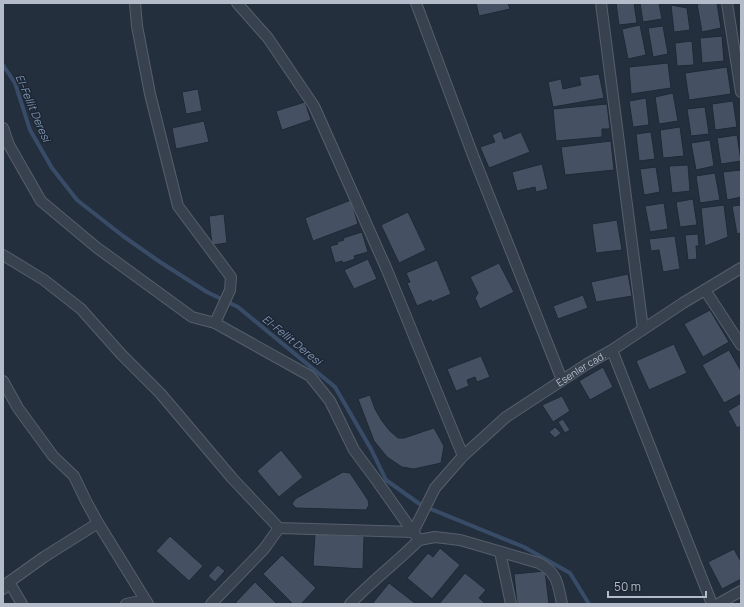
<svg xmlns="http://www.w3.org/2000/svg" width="744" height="607" viewBox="0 0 744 607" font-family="Manrope,sans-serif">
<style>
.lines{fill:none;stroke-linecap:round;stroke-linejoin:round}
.stream{stroke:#394c67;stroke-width:4}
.building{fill:#455162;stroke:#1f2835}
.street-casing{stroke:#565f6c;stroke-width:12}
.street{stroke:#38414e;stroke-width:10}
.labels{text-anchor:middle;stroke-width:3;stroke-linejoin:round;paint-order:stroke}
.street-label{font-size:10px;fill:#b4bcc9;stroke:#1d2633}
.water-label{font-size:11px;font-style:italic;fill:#7c92b1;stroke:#1d2633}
</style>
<rect width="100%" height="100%" fill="#242f3e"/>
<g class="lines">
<!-- stream -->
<path class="stream" d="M 3,65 L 15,83 L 30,130 L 52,168 L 77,200 L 123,236 L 160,262 L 207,292 L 238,307 L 335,387 L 371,449 L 386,480 L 421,505 L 524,547 L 570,573 L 589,604"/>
</g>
<!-- building -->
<path class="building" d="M 476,3 L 508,3 L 510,9 L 479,16 Z
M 616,3 L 634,3 L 637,23 L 619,25 Z
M 640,3 L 659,3 L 662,19 L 643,22 Z
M 705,3 L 717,3 L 721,28 L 702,32 L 697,4 Z
M 671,5 L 687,8 L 690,30 L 674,32 Z
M 640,25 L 646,55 L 628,59 L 622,29 Z
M 663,26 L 668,54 L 653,57 L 648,28 Z
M 722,36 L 724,61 L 702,63 L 700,38 Z
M 692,41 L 694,65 L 677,66 L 675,43 Z
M 668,63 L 671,88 L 631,94 L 629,67 Z
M 727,67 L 731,94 L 689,100 L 685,73 Z
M 599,74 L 604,98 L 553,107 L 548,82 L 561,79 L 563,89 L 581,85 L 579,77 Z
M 198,89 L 202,111 L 186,114 L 182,92 Z
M 673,93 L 678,121 L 659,124 L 655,97 Z
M 646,98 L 649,125 L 633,127 L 629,101 Z
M 733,101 L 737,127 L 715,130 L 712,104 Z
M 305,102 L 311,120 L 282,130 L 276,111 Z
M 607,104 L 610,129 L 602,129 L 602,137 L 556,141 L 553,109 Z
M 705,107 L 709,134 L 691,136 L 687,109 Z
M 204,121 L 209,142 L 176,149 L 172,128 Z
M 680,127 L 684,156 L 663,158 L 660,130 Z
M 501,131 L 504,139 L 521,132 L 530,152 L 489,168 L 480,147 L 495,142 L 492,135 Z
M 651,132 L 655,159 L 639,161 L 636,134 Z
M 737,135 L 741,161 L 721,164 L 717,138 Z
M 710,140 L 714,166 L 696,170 L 691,143 Z
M 611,141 L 614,170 L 565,175 L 561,147 Z
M 542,164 L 548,189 L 536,192 L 535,187 L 517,191 L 512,172 Z
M 688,165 L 690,191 L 672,193 L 669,166 Z
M 656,167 L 660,192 L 644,195 L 640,169 Z
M 741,170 L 741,197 L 727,200 L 723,172 Z
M 715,173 L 720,200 L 700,203 L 696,176 Z
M 693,199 L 697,225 L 680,227 L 676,202 Z
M 351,200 L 358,224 L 313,241 L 305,218 Z
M 664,203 L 668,229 L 650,232 L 645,206 Z
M 724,205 L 728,237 L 705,246 L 701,208 Z
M 741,205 L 741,233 L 737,234 L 732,206 Z
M 408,212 L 426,250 L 399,263 L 381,225 Z
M 224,214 L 227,243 L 212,245 L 209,216 Z
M 617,220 L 622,250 L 596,253 L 592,224 Z
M 362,232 L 368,252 L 354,256 L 355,259 L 343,263 L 342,261 L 335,263 L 330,246 L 338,244 L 337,242 L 344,240 L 343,238 Z
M 698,234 L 699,246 L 696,246 L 697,259 L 688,260 L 685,235 Z
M 675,236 L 680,269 L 663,272 L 659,250 L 651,251 L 649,239 Z
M 368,259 L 377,279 L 354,289 L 344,270 Z
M 437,260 L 451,294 L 432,302 L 431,300 L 417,306 L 407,283 L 410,282 L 406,273 Z
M 499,263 L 514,292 L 480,309 L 475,298 L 478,293 L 470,277 Z
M 628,274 L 632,296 L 596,302 L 591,282 Z
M 583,295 L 588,308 L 558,319 L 553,306 Z
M 710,310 L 729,342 L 703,357 L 684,324 Z
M 674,344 L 687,373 L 649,390 L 636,361 Z
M 729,350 L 741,371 L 741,394 L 724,403 L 702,365 Z
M 481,356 L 490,377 L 477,382 L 475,377 L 467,380 L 469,386 L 456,391 L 447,369 Z
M 603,367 L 613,387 L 590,400 L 579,381 Z
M 370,395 L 375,409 L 382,421 L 390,431 L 398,438 L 404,438 L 434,428 L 444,446 L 441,463 L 414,469 L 402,467 L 387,457 L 374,441 L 358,399 Z
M 562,396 L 570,411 L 553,422 L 542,405 Z
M 741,403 L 741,426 L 737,428 L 728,411 Z
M 563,419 L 570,430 L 565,433 L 558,422 Z
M 555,427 L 561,433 L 555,438 L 549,432 Z
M 281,450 L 303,477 L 279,497 L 257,471 Z
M 343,472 L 350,473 L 368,500 L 369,505 L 366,510 L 296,508 L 292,504 L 295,499 Z
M 315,534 L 364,536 L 363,569 L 313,566 Z
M 170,536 L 203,566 L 189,581 L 156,551 Z
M 440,548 L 460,565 L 432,599 L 407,578 L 428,553 L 433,557 Z
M 734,549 L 741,562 L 741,579 L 722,589 L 708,562 Z
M 282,555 L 316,588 L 301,604 L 293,604 L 263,574 Z
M 218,565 L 225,571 L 215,582 L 208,576 Z
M 545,571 L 549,604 L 517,604 L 514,574 Z
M 465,573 L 486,590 L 479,598 L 484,602 L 483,604 L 439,604 Z
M 255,582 L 277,604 L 238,604 L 236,602 Z
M 389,583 L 416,604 L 372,604 Z"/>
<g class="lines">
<defs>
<g id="street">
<path d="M 135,3 L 137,26 L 150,94 L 178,206 L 231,277 L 230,290 L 215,323"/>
<path d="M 237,3 L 268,38 L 314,106 L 387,270 L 463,456"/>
<path d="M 416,3 L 474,158 L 562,380"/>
<path d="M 601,3 L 643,329"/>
<path d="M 727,3 L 741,92"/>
<path d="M 3,128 L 9,145 L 41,201 L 96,247 L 192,317 L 215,323 L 310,376 L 330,401 L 354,450 L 377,481 L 413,532 L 279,528 L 232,478 L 160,393 L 121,354 L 81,309 L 44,280 L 3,255"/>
<path d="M 705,290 L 741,345"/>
<path d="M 612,350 L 712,604"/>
<path d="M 3,381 L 18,408 L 53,456 L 74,476 L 86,501 L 98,523 L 148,604"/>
<path d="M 419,540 L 435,537 L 460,540 L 539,563 C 558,573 558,585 562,604"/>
<path d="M 500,552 L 511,604"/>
<path d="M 9,582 L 22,604"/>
<path d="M 3,589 L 9,582 L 44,557 L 98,523"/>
<path d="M 126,604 L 145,600"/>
<path d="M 211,604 L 264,549 L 279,528"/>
<path id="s1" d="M 350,604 C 372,581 397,562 419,540 L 413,532 L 435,488 L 463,456 L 506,417 L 587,364 L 612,350 L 683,303 L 741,268"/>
<path d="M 718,604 L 741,591"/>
</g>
</defs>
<!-- street casing -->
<use href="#street" class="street-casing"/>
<!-- street -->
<use href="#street" class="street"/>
</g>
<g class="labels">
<!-- street labels -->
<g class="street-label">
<text dy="4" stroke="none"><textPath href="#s1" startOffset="343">Esenler cad.</textPath></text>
</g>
<!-- water labels -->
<g class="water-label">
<text transform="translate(33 108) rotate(67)" y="4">El-Fellit Deresi</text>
<text transform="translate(292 340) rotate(39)" y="4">El-Fellit Deresi</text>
</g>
</g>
<!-- border -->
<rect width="744" height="607" fill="none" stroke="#b4bcc9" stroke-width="8"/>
<!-- scale -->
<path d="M608 591v6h98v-6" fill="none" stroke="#b4bcc9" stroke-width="2"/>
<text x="614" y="591" font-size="12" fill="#b4bcc9" stroke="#1d2633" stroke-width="3" paint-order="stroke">50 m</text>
</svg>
